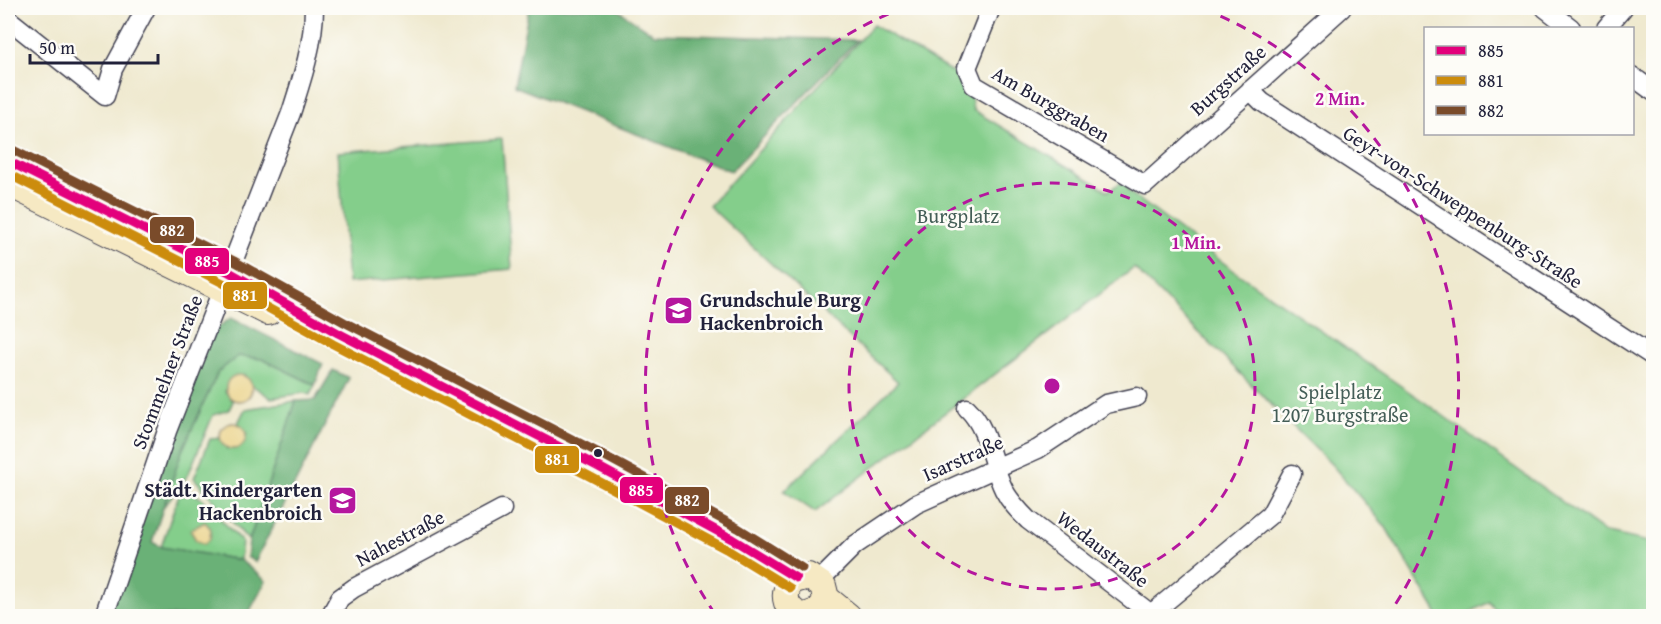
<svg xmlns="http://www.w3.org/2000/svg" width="1661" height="624" viewBox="0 0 1661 624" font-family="'Gentium Book Plus',serif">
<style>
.green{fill:#84ce8b;stroke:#537863;stroke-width:1.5}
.forest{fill:#6bb177;stroke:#466a59;stroke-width:1.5}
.sand{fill:#eeda9e;stroke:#887e6c;stroke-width:1.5}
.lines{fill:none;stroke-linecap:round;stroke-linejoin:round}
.street-casing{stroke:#414051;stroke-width:21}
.secondary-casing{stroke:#414051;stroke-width:28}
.street{stroke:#fff;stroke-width:18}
.secondary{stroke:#f6e9c3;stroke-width:26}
.bus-1-casing{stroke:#fdfcf7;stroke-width:14}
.bus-2-casing{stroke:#fdfcf7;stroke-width:14}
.bus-3-casing{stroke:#fdfcf7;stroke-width:14}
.bus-1{stroke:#e3007b;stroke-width:9}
.bus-2{stroke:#cc8c0c;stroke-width:9}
.bus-3{stroke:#7a4b2a;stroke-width:9}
.ring{fill:none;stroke:#b5179e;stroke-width:3;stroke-dasharray:10 8}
.bus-dot{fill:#22223b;stroke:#fdfcf7;stroke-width:2}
.labels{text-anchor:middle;stroke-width:5;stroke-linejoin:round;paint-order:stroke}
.street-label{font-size:20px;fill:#22223b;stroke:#fdfcf7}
.park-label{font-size:20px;fill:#445e57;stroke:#fdfcf7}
.poi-label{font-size:20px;font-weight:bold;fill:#22223b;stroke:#fdfcf7;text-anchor:start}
.centre{fill:#b5179e;stroke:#fdfcf7;stroke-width:3}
.ring-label{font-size:18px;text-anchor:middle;font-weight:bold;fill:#b5179e;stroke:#fdfcf7;stroke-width:5;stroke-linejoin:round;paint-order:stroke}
.line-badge{stroke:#fdfcf7;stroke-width:2}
.badge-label{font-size:16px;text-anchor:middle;font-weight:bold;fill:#fff}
</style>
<rect width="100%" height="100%" fill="#fdfcf7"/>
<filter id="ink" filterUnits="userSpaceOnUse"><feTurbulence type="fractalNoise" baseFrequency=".0167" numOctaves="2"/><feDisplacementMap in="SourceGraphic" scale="12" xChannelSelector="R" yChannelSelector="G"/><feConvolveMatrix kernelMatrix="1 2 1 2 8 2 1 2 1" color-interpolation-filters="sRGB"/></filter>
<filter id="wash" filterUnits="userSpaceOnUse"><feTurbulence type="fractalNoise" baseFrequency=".008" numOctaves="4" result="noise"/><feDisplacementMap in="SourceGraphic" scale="24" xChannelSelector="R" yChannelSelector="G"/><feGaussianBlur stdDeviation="1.35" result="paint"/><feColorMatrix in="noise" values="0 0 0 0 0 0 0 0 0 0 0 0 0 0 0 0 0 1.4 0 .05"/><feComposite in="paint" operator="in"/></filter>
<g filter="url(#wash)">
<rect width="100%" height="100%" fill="#efe9cf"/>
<!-- green -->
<path class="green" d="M 873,25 L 959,76 L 963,86 L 970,92 L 973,110 L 1108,191 L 1120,183 L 1126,185 L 1128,191 L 1237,273 L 1427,404 L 1604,532 L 1653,543 L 1653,616 L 1500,616 L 1489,602 L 1463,616 L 1439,616 L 1385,526 L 1332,465 L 1134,268 L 815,512 L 784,491 L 898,382 L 709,206 Z
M 502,139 L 512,269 L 348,283 L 338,152 Z
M 238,356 L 262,359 L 315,385 L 310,395 L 304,393 L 271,398 L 253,386 L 244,375 L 225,391 L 233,401 L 229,410 L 213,415 L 188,475 L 164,506 L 181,453 L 218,372 Z
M 296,401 L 249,541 L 194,478 L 210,439 L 220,438 L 227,449 L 247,434 L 238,423 L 245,409 Z
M 189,489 L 203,500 L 242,542 L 240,560 L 161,547 L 178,497 Z"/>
<!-- forest -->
<path class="forest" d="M 529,8 L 615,8 L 654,34 L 857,40 L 731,171 L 514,86 Z
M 231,318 L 323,364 L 315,385 L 262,359 L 238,356 L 218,372 L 181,453 L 152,542 L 161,547 L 240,560 L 266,581 L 247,616 L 107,616 L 212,331 Z
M 333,370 L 349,378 L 255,562 L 247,557 L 249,541 L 296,401 L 315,400 Z"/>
<!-- sand -->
<path class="sand" d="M226 388a13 13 0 1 1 26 0a13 13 0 1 1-26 0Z
M220 436a13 13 0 1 1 26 0a13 13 0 1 1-26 0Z
M 205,522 L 211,529 L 210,539 L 204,544 L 196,540 L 190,530 Z"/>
</g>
<g filter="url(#ink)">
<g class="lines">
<defs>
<path id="street" d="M 991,8 L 967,68 L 974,85 L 1145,185 L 1342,8
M 1545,8 L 1571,28
M 8,19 L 105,96 L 113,69 L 146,8
M 1606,28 L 1623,8
M 1632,76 L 1654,92
M 1250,90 L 1262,102 L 1654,357
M 967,408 C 989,429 991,464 1004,490 C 1010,502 1019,511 1028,520 L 1151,614 L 1270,515 L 1292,474
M 819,581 L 855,545 L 916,504 L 1038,449 L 1106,404 L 1137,397
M 104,616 L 167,431 L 291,113 C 302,79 314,43 314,8
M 330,616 L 340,598 L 354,588 L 502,509"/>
<path id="secondary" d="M 8,161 L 229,272 L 338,333 L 595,465 L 732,539 L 796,578
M 8,183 L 268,312
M 826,598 L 848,616
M 803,616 C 786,611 781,596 791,581 L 808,576 L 823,586 L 826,598 L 821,610 L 805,616"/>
</defs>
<!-- street casing -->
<use href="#street" class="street-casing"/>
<!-- secondary casing -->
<use href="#secondary" class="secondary-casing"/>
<!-- street -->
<use href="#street" class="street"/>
<!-- secondary -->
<use href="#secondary" class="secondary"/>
<defs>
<path id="bus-1" d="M 8,161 L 229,272 L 338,333 L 595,465 L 732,539 L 796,578"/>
<path id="bus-2" d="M 8,174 L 223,283 L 333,344 L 589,476 L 726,549 L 790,588"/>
<path id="bus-3" d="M 13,150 L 234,261 L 344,322 L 601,454 L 738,528 L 802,568"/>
</defs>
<!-- bus-1 casing -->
<use href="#bus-1" class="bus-1-casing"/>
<!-- bus-2 casing -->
<use href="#bus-2" class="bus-2-casing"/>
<!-- bus-3 casing -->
<use href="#bus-3" class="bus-3-casing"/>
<!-- bus-1 -->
<use href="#bus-1" class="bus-1"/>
<!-- bus-2 -->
<use href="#bus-2" class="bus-2"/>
<!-- bus-3 -->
<use href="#bus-3" class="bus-3"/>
</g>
</g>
<!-- distance rings -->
<g class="ring">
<circle cx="1052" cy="386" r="203"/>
<path d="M715 614A407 407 0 0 1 900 9M1204 9A407 407 0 0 1 1389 614"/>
</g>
<!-- icons -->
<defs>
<symbol id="school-square" viewBox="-11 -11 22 22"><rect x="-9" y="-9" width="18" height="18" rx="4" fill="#b5179e" stroke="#fdfcf7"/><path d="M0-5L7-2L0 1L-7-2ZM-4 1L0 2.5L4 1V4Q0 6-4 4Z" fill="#fff"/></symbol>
</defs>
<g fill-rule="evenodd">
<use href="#school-square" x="662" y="294" width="33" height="33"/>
<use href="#school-square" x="326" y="484" width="33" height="33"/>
</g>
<!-- markers -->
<circle class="bus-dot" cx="598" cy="453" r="5"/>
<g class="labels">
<!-- street labels -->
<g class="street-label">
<text transform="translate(1228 80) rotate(-42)" y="7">Burgstraße</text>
<text transform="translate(1051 104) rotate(30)" y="7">Am Burggraben</text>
<text transform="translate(1463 207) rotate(33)" y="7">Geyr-von-Schweppenburg-Straße</text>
<text transform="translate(167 372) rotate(-69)" y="7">Stommelner Straße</text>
<text transform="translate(963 458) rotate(-24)" y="7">Isarstraße</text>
<text transform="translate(400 538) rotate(-28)" y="7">Nahestraße</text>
<text transform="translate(1103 549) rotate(38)" y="7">Wedaustraße</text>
</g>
<!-- park labels -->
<g class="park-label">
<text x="958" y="223">Burgplatz</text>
<text x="1340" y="399">Spielplatz<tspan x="1340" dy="23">1207 Burgstraße</tspan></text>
</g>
<!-- poi labels -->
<g class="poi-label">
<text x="700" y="307">Grundschule Burg<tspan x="700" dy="23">Hackenbroich</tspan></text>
<text x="322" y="497" text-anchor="end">Städt. Kindergarten<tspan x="322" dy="23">Hackenbroich</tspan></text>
</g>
</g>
<circle cx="1052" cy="386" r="9" class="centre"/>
<g class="ring-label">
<text x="1340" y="105">2 Min.</text>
<text x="1196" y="249">1 Min.</text>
</g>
<g class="line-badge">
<rect x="149" y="216" width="46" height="28" rx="6" fill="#7a4b2a"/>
<rect x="184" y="247" width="46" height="28" rx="6" fill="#e3007b"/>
<rect x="222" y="281" width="46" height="29" rx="6" fill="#cc8c0c"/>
<rect x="534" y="445" width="46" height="29" rx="6" fill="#cc8c0c"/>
<rect x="619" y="476" width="45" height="28" rx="6" fill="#e3007b"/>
<rect x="664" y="486" width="46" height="29" rx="6" fill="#7a4b2a"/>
</g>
<g class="badge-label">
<text x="172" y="236">882</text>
<text x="207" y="267">885</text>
<text x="245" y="301">881</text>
<text x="557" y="465">881</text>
<text x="641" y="496">885</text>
<text x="687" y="506">882</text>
</g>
<!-- margin -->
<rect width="1661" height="624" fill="none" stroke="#fdfcf7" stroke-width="30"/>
<!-- legend -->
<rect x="1424" y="27" width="210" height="108" fill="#fdfcf7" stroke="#a5a5ac" stroke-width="1.5"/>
<rect x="1436" y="46" width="30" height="9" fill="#e3007b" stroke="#a5a5ac" stroke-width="1.5"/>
<text x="1478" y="57" font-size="18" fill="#22223b">885</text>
<rect x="1436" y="76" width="30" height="9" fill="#cc8c0c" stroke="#a5a5ac" stroke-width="1.5"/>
<text x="1478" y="87" font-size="18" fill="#22223b">881</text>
<rect x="1436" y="106" width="30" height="9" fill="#7a4b2a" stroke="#a5a5ac" stroke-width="1.5"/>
<text x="1478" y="117" font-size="18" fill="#22223b">882</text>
<!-- scale -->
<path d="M30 54v9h128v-9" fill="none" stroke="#22223b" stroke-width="3"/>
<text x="39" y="54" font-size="18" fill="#22223b" stroke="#fdfcf7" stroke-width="4.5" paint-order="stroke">50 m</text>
</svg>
